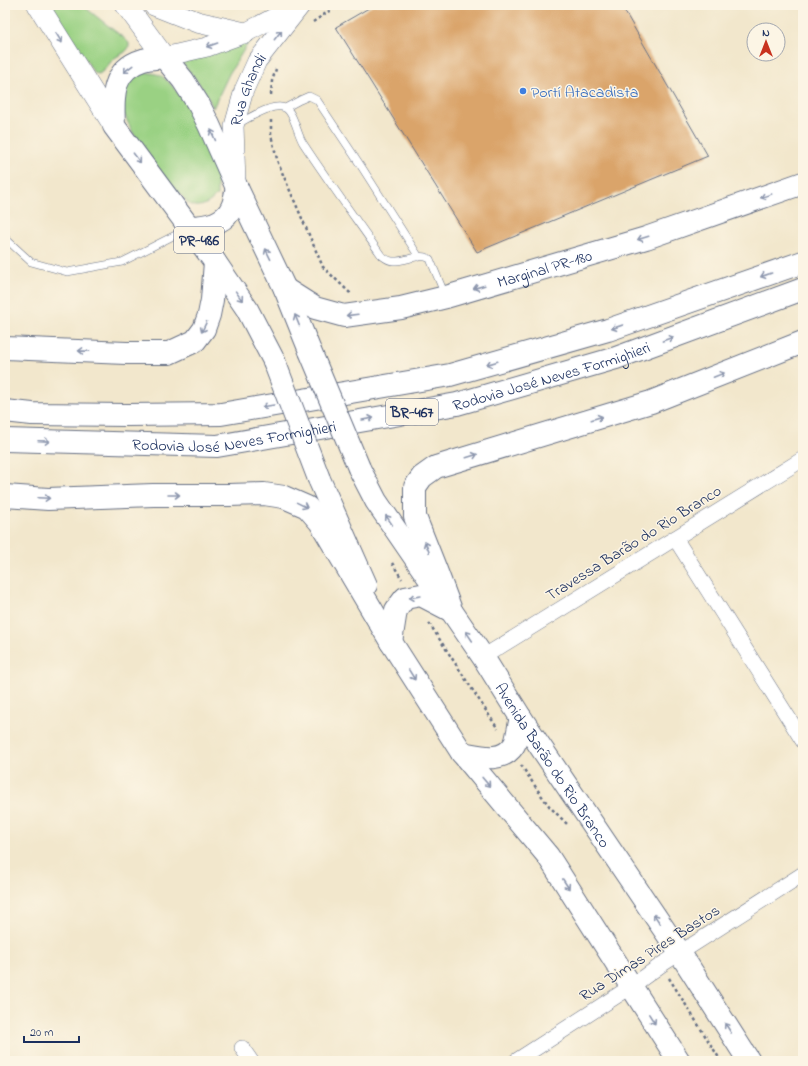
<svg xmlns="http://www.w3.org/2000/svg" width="808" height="1066" viewBox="0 0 808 1066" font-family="'Indie Flower',sans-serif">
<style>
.green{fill:#9ad183;stroke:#5a8070}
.building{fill:#daa46b}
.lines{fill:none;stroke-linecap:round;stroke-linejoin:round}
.service-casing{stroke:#666f84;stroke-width:8}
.minor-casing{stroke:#666f84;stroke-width:16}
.tertiary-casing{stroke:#666f84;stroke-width:20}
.secondary-casing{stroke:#666f84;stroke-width:22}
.primary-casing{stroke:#666f84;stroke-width:24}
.motorway-casing{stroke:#666f84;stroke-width:24}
.path{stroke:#666f84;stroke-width:2.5;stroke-dasharray:3 3;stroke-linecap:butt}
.service{stroke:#fff;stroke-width:7}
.minor{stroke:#fff;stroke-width:15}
.tertiary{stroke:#fff;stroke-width:19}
.secondary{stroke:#fff;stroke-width:21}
.primary{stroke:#fff;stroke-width:22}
.motorway{stroke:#fff;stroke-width:22}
.primary-bridge-casing{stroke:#666f84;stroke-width:24;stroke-linecap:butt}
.primary-bridge{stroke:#fff;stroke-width:22}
.oneway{stroke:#8d97ae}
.shop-dot{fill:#3f7fe0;stroke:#fcf5e5;stroke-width:1.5}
.labels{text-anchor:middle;stroke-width:3;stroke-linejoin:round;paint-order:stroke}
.shield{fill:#fcf5e5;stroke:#5e6a86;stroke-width:1}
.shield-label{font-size:15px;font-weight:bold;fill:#1b2f5e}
.street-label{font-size:16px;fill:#1b2f5e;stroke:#fcf5e5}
.shop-label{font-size:16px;fill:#366cbe;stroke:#fcf5e5;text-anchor:start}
</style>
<rect width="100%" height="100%" fill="#fcf5e5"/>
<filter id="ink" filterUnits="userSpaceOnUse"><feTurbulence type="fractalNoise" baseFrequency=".025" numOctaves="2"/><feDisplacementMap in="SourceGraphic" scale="8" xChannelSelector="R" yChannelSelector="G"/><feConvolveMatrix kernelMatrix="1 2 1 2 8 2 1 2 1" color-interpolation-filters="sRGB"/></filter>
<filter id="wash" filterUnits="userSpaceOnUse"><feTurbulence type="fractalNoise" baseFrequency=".012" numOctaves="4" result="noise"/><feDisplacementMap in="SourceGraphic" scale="16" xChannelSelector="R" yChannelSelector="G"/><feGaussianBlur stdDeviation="0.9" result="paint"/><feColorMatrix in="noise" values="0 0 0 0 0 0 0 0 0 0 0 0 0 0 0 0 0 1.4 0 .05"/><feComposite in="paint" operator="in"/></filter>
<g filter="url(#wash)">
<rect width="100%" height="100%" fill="#f2e7cc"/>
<!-- green -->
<path class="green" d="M 52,5 L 82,5 L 125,39 L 129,43 C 129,46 129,48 127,50 C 125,53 119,55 116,57 C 109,62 106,70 99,74 L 94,73 Z
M 250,40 L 229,74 L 213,108 L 207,95 L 198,82 L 180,60 Z
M 142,72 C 150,73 157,73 163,77 C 186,94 214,154 217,182 C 217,186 217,191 217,195 C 210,202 202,209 191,205 C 187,203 185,199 182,196 C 165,179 146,154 133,133 C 129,125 122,111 121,102 C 120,96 123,87 124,81 Z"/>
<g id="blocks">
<!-- building -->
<path class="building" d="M 374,5 L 621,5 L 708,156 L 477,252 L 336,27 Z"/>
</g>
</g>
<g filter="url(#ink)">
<use href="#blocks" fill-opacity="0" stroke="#666f84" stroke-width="1"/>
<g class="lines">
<defs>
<path id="service" d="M 285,108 L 300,100 L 309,96 L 317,100 L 361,166 L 419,257
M 237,124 C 248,119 273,102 285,108 C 294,112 297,134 303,143 C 328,181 355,218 381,255 C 385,258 388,261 393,261 C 405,262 420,252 430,259 L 445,295
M 5,238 L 31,262 L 67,272 L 122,262 L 187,229"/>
<path id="minor" d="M 675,538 L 803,741
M 483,657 L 803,459
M 242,1048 L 251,1061
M 516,1061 L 632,986 L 661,965 L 803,874"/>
<g id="tertiary">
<path d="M 164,57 L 207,47 L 245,33 L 298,5"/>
<path id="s1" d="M 236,183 L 234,126 L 244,90 L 257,61 L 301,5"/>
</g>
<path id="secondary" d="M 38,5 L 114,126
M 126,5 L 164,57
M 154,5 L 197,22 L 245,33"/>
<g id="primary">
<path d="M 189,227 C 205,227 225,224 232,207 C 235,201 235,194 237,188"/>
<path id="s2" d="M 285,289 L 315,308 L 344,316 L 401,308 L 446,297 L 646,238 L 803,183"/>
<path d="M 274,361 L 247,309 L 215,262 L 114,126 C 113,100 110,70 143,60 C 149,58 157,58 164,57 L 183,80 L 199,105 L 209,125 L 237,188 L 285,289 L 310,351"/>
<path id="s3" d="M 359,468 L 376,501 L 483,657 L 521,718 L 680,953 L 749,1061"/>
<path d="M 319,479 L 366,585"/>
<path d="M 383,624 L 391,642 L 462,753 L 548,856 L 679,1061"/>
<path d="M 391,642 L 396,610 L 405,598 L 421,595 L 448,609"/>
<path d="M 462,753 C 480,756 502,764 514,745 C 517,741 519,724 521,718"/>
</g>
<g id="motorway">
<path d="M 5,348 L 126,353 L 169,353 L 195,341 L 204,329 L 209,315 L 212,300 L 215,262"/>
<path d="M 5,411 L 32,414 L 127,415 L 221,414 L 450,375 L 608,330 L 803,262"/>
<path id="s4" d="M 5,440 L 217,446 L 457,404 L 616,358 L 803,289"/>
<path d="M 5,496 L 48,499 L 153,495 L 229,495 L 264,494 L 284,497 L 307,507 L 320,522 L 391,642"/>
<path d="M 451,610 L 436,570 L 415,517 L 415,487 L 422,477 L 436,467 L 651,402 L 803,342"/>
</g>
</defs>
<!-- service casing -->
<use href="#service" class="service-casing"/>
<!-- minor casing -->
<use href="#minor" class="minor-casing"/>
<!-- tertiary casing -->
<use href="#tertiary" class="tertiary-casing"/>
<!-- secondary casing -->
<use href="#secondary" class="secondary-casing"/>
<!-- primary casing -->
<use href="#primary" class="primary-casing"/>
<!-- motorway casing -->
<use href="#motorway" class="motorway-casing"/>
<!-- path -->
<path class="path" d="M 313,22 L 338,5
M 271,95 L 272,81 L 276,69
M 271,120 L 271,135 L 278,163 L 323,267 L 350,293 L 351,295
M 392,563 L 402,579
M 429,623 L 498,729
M 521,765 L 541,795 L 550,807 L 567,824
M 669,978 L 721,1061"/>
<!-- service -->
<use href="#service" class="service"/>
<!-- minor -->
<use href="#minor" class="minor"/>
<!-- tertiary -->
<use href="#tertiary" class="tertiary"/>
<!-- secondary -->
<use href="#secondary" class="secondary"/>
<!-- primary -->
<use href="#primary" class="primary"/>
<!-- motorway -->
<use href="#motorway" class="motorway"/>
<defs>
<path id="primary-bridge" d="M 310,351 L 359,468
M 274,361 L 319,479"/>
</defs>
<!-- primary-bridge casing -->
<use href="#primary-bridge" class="primary-bridge-casing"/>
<!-- primary-bridge -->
<use href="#primary-bridge" class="primary-bridge"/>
</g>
<!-- one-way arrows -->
<defs><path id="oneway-shaft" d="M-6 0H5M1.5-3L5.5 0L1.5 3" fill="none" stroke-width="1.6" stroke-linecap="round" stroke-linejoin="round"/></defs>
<g class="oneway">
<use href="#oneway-shaft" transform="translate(278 35) rotate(-52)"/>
<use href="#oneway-shaft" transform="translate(59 38) rotate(58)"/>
<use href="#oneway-shaft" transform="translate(212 45) rotate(161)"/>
<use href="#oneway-shaft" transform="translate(128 69) rotate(143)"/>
<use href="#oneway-shaft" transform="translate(213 135) rotate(-114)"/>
<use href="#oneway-shaft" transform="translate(137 158) rotate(53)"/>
<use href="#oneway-shaft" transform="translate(766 196) rotate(161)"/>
<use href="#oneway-shaft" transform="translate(643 238) rotate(163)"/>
<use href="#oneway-shaft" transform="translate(268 254) rotate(-116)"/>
<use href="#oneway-shaft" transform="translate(766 275) rotate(161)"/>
<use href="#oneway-shaft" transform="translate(479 287) rotate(164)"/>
<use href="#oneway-shaft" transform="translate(239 296) rotate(55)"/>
<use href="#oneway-shaft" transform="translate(352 315) rotate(173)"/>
<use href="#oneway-shaft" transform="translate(297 320) rotate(-112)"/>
<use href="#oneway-shaft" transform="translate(204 327) rotate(116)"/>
<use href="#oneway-shaft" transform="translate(617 327) rotate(161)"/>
<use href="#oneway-shaft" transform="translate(668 339) rotate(-20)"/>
<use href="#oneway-shaft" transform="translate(84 351) rotate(-178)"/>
<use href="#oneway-shaft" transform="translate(492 363) rotate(164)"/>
<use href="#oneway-shaft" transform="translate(719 375) rotate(-22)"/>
<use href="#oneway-shaft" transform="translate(268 406) rotate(171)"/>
<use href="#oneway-shaft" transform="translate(597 418) rotate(-17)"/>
<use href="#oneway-shaft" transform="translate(368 419) rotate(-10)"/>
<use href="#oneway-shaft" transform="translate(44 441) rotate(2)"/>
<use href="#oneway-shaft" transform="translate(472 456) rotate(-17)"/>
<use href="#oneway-shaft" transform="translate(174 495)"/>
<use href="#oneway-shaft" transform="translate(44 498) rotate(3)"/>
<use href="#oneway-shaft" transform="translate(302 505) rotate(26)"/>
<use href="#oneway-shaft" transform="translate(389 520) rotate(-124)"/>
<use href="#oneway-shaft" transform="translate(427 547) rotate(-112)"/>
<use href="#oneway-shaft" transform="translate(415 597) rotate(171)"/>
<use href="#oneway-shaft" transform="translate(469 636) rotate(-124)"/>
<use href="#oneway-shaft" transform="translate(412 675) rotate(58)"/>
<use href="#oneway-shaft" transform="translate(486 782) rotate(50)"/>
<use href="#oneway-shaft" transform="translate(566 884) rotate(57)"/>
<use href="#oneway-shaft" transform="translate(657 919) rotate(-124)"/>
<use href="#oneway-shaft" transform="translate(652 1019) rotate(58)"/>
<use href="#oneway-shaft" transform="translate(728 1028) rotate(-123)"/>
</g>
</g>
<!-- markers -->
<circle class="shop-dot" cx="523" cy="91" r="4"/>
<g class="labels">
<!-- shield labels -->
<g class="shield">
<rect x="174" y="227" width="50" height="26" rx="3"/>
<rect x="386" y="399" width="52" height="26" rx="3"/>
</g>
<g class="shield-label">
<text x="199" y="245">PR-486</text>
<text x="412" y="417">BR-467</text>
</g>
<!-- street labels -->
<g class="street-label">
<text dy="6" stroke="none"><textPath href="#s1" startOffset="96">Rua Ghandi</textPath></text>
<text dy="6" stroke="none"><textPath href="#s2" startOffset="272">Marginal PR-180</textPath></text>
<text dy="6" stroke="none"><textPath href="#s4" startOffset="554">Rodovia José Neves Formighieri</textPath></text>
<text dy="6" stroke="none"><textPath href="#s4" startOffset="230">Rodovia José Neves Formighieri</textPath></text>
<text transform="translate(633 542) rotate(-32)" y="6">Travessa Barão do Rio Branco</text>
<text dy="6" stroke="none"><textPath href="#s3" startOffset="355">Avenida Barão do Rio Branco</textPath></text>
<text transform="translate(649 952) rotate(-33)" y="6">Rua Dimas Pires Bastos</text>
</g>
<!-- shop labels -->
<g class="shop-label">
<text x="531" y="97">Portí Atacadista</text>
</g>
</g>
<!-- margin -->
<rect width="808" height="1066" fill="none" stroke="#fcf5e5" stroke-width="20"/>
<!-- north arrow -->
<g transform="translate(766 42)"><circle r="19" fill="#fcf5e5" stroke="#a2a6af"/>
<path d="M0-3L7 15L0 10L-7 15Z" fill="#c8321e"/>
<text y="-6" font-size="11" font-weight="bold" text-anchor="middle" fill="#1b2f5e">N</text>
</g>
<!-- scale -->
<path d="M24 1036v6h55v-6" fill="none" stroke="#1b2f5e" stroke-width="2"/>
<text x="30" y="1036" font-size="12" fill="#1b2f5e" stroke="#fcf5e5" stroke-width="3" paint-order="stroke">20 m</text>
</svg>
